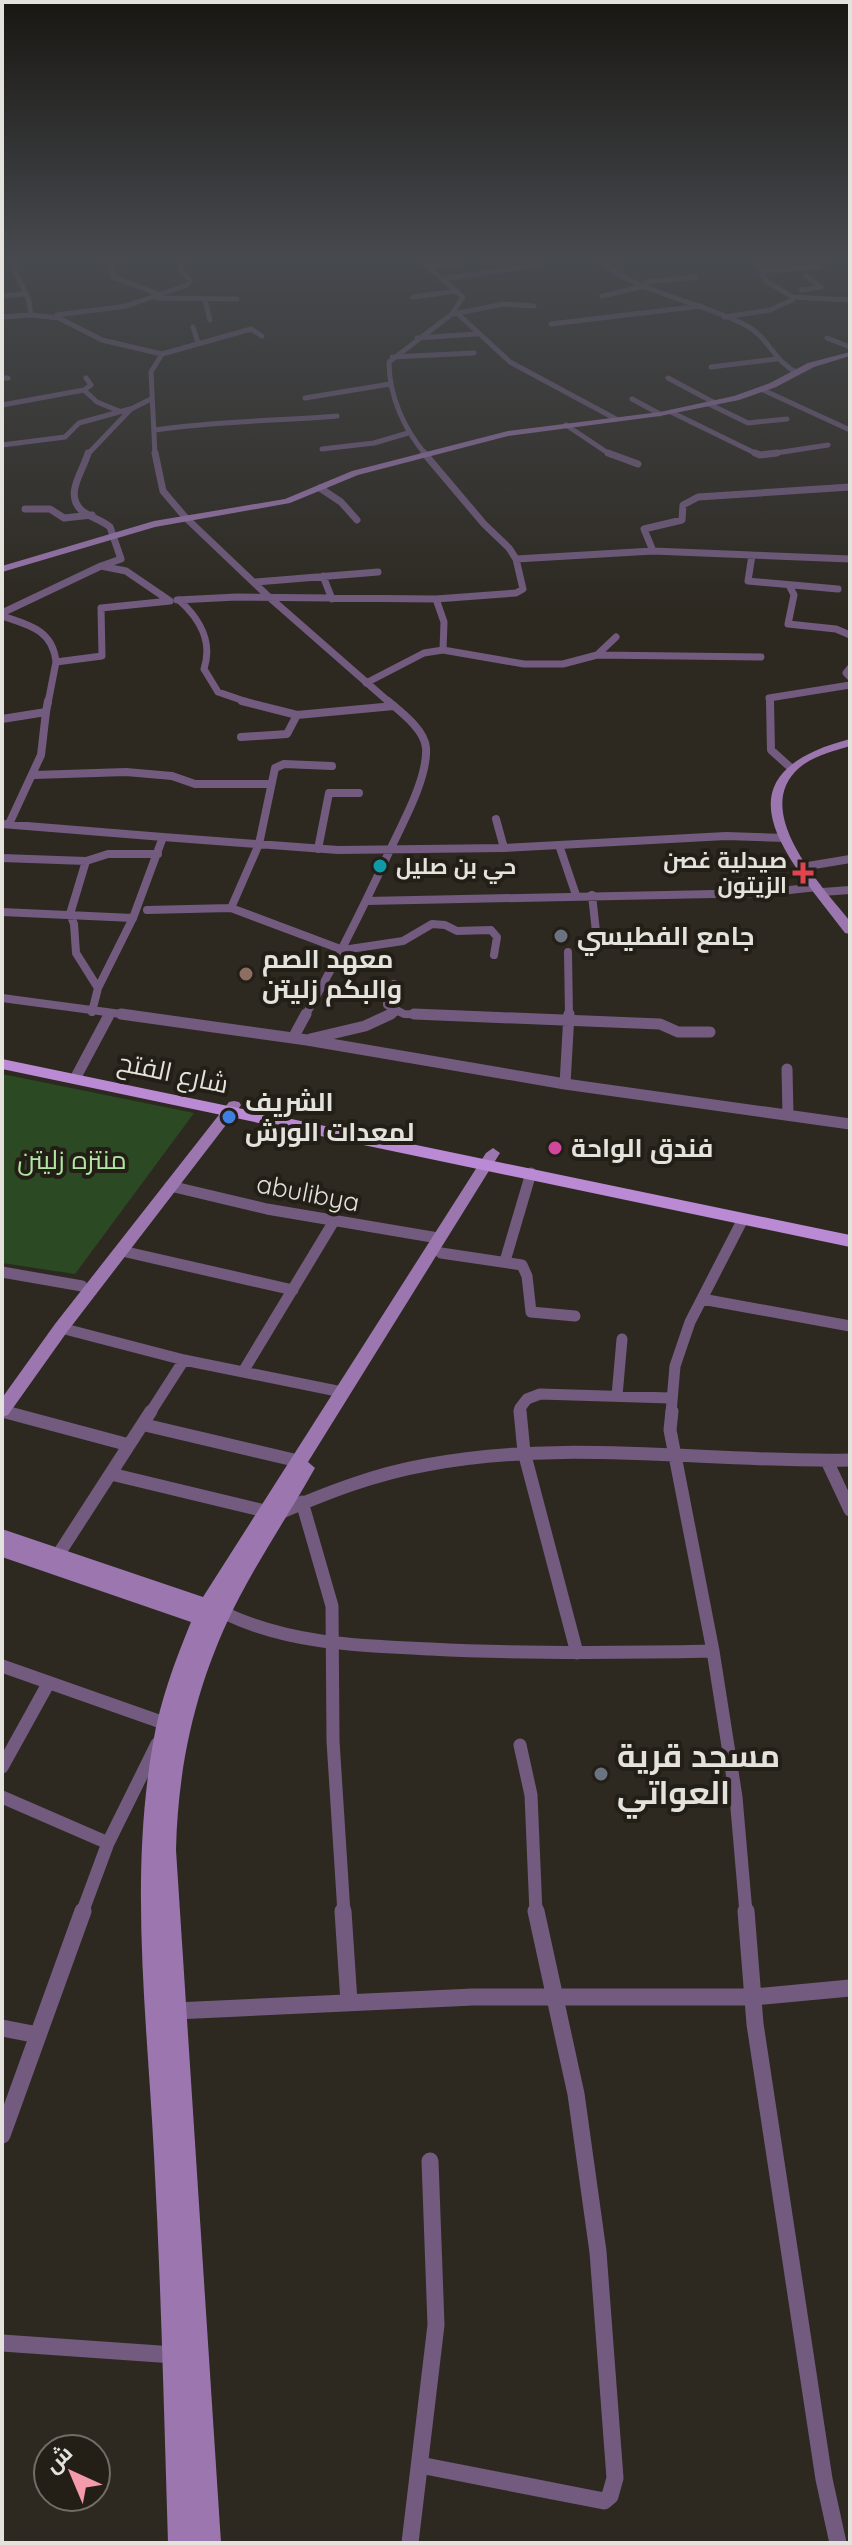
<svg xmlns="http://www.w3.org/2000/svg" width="852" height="2545" viewBox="0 0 852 2545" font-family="Quicksand,Cairo,sans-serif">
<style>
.green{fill:#2b4923}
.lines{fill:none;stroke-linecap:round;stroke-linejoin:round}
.street-far5{stroke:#725b7f;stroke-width:5}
.street-far4{stroke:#725b7f;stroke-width:7}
.street-far3{stroke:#725b7f;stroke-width:8}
.street-far2{stroke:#725b7f;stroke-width:11}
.street-far1{stroke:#725b7f;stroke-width:13}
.street{stroke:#725b7f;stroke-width:17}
.secondary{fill:#9b76af;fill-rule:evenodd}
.primary{fill:#bb8ad4;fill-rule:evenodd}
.culture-dot{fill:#0f9aa8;stroke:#231f17;stroke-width:3}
.health-dot{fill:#e0444e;stroke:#231f17;stroke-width:3}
.worship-dot{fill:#6b7280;stroke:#231f17;stroke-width:3}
.education-dot{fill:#8d6e63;stroke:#231f17;stroke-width:3}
.shop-dot{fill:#3f7fe0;stroke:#231f17;stroke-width:3}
.hotel-dot{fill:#d1479c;stroke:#231f17;stroke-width:3}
.labels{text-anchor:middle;stroke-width:8;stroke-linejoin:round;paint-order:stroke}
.far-poi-label{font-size:22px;font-weight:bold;fill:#e4e2dc;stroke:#231f17;text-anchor:end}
.poi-label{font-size:26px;font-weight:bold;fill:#e4e2dc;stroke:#231f17;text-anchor:start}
.street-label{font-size:26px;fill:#e4e2dc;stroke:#231f17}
.park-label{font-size:26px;fill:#b1e7a3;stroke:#231f17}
.near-poi-label{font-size:32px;font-weight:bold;fill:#e4e2dc;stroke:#231f17;text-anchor:start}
</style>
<rect width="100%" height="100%" fill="#2d2921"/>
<!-- green -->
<path class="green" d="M 2,1074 L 194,1113 L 75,1274 L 2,1263 Z"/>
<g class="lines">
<!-- street-far5 -->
<path class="street-far5" d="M 9,257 L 29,301 L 31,315
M 110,257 L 113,277 L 161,295
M 417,257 L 463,297 L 452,314 L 389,362 C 389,396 404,429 426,455
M 611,257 L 605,264 C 631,290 710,305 747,326 C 768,337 774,361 796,372
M 582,260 L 610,258
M 756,260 L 785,257
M 427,266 L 511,257
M 761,271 L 819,267
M 443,279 L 542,264 L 538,260
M 647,282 L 696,277
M 801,290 L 821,287 L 806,276
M 2,296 L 25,294
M 602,296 L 645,286
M 413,297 L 457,291
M 793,297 L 850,300
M 157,298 L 237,299
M 205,300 L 210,320
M 457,313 L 510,362 L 616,419
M 453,314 L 504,304 L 534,306
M 57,315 L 126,306 L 187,285 L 190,280 L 180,269 L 183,257
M 2,317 L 31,315 L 59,318 L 102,340 L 162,354 L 151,372 L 155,455
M 724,317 L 770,310 L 792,300 L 793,297 L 766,281 L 753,257
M 551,324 L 701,306
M 193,327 L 198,343
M 417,338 L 477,334
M 827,338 L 850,347
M 162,354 L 251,329 L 262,336
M 392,357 L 474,353
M 711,367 L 776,359
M 2,378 L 8,378
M 86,378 L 91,385 L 84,390 L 97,402 L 119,411
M 668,378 L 715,403
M 763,390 L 850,430
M 305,398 L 390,384
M 632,399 L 660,414
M 709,404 L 748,423 L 787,419
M 2,405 L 84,390
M 671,412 L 759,455
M 566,425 L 611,455
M 155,430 C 215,421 276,421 337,416
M 2,445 L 65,437 L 79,423 L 130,409
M 322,449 L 374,443 L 408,433
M 87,455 L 131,409 L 151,399
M 763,455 L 828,445"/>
<!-- street-far4 -->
<path class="street-far4" d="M 155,453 L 163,491 L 185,517 L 269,597 L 390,703
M 608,453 L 638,464
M 755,453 L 760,455 L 777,453
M 320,488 L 341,502 L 357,520
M 25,509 L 50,509 L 64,518 L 92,515
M 653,551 L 644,529 L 682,520 L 683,505 L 698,497 L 850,487
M 752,555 L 748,581 L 838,589
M 516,559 L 653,551 L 850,559
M 323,576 L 332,599
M 256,582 L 378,572
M 789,585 L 794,595 L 788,624 L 836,629 L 850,635
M 177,600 L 237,597 L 436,599
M 179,600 C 200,619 213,641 204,669 L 218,692 L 250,703
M 2,613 L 101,566
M 2,616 C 29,625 53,630 56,662
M 443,650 L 524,664 L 563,664 L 597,655 L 761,657
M 597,655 L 616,637
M 850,668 L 846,673 L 850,677
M 366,683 L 424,653 L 443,650 L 444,622 L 436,599 L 516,593 L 523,589 L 516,559 L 509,548 L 484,524 L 424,453
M 48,703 L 56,662 L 102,656 L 101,608 L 170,601 L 126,571 L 101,566 L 121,559 L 110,527 C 102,520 89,517 81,510 C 64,493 84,470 88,453
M 770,703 L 769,698 L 850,685"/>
<!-- street-far3 -->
<path class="street-far3" d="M 242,701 L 297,715 L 394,706
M 770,701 L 771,750 L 791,768
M 2,719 L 46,712 L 48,701
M 241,737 L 287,734 L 297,715
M 34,775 L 126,772 L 172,776 L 195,784 L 269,784
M 496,819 L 504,848 L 559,845
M 2,824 L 163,837
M 9,824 L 41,755 L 46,712
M 318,849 L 329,793 L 359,793
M 2,858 L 86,861 L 108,854 L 158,854
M 86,861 L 70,914 L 74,924 L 76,953 L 98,988 L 92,1012
M 802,867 L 850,859
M 822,892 L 850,890
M 576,895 L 559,845 L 726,836 L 785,838
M 592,895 L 597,941
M 366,901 L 762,893 L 817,887
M 231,908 L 259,844 L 275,768 L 284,764 L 332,766
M 147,910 L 231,908 L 343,950 L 403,941 L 432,924 L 445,925 L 457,931 L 491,930 L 497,937 L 494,955
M 2,912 L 133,918
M 568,952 L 569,1016
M 394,984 L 387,996 L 387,1005 L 404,1014 L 465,1016
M 98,988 L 133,918 L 163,837 L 338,850 L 504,848
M 2,998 L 136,1016
M 305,1016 C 336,963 363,908 389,852 C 402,824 428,778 426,748 C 425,730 401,712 388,701
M 386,1016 L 396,1012"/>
<!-- street-far2 -->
<path class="street-far2" d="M 121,1014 L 307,1040 L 565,1084 L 850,1124
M 414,1014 L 660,1024 L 678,1032 L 710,1032
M 293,1038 L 306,1014
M 310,1039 L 365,1026 L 391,1014
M 787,1069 L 788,1115
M 77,1075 L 109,1015
M 565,1084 L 569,1014
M 170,1186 L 267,1209 L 438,1238
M 122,1251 L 293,1290
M 441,1253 L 522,1265 L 527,1276 L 531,1312 L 575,1316
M 505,1261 L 531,1173
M 2,1272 L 82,1286
M 702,1299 L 850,1326
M 61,1328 L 184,1360 L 342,1392
M 244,1370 L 334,1221
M 617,1396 L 622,1339
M 2,1411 L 8,1413
M 150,1413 L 184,1360
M 520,1413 L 520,1408 L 527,1399 L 540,1394 L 670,1398
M 671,1413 L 675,1366 L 690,1322 L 743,1219"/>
<!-- street-far1 -->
<path class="street-far1" d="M 2,1411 L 129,1445
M 520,1411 L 524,1452 L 577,1653
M 672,1411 L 670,1430 L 713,1651 L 736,1797 L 746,1913
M 145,1425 L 298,1461
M 827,1461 L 850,1510
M 111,1474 L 265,1511
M 302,1502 L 332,1606 L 333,1741 L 344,1913
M 282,1512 C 329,1492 375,1474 426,1465 C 567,1438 708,1463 850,1460
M 58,1555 L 151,1411
M 222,1612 C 288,1644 359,1646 431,1649 C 525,1654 619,1653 713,1651
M 2,1666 L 164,1723
M 520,1745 L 531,1795 L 536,1913
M 2,1767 L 48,1684
M 2,1797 L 108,1843
M 82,1913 L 108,1843 L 157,1744"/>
<!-- street -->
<path class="street" d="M 343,1911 L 349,2002
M 746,1911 L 755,2024 L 824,2479 L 838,2543
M 175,2011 L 473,1997 L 754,1997 L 850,1988
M 2,2028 L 38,2035
M 2,2135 L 83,1911
M 2,2343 L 174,2355
M 420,2465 L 604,2501 L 610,2496 L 615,2478 L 598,2252 L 576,2094 L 536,1911
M 410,2543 L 436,2325 L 430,2161"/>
<!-- secondary -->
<path class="secondary" d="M 850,352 L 850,356 L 814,367 L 776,387 L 739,400 L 660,416 L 508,436 L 358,475 L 290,503 L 155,527 L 2,572 L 2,566 L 154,521 L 285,499 L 352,471 L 508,431 L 660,412 L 734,396 L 770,383 L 808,363 Z
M 850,739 L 850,746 C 833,751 813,756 799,768 C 750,811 822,886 850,921 L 850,934 L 845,933 C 789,859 708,776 850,739 Z
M 234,1101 L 239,1102 L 241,1105 L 239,1108 L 67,1332 L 8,1415 L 2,1417 L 2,1398 L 55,1324 L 229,1102 Z
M 493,1148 L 500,1153 L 308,1462 L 315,1468 C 291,1511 263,1552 240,1596 C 198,1676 178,1760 176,1850 L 221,2543 L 168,2543 C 164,2414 161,2284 154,2155 C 147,2018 129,1879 153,1743 C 160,1701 175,1661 191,1622 L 2,1557 L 2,1529 L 203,1597 L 486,1153 Z"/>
<!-- primary -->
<path class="primary" d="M 2,1059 L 850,1235 L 850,1247 L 2,1069 Z"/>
</g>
<!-- sky -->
<linearGradient id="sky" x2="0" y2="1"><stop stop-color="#191712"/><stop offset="0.42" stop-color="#46494e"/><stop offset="1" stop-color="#46494e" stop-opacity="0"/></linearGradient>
<rect width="852" height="613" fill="url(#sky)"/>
<!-- markers -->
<circle class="culture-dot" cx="380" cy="866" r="8"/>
<path class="health-dot" d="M799 861h8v8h8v8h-8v8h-8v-8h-8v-8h8z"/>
<g class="worship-dot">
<circle cx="561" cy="936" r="8"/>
<circle cx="601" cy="1774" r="8"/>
</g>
<circle class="education-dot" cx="246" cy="974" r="8"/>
<circle class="shop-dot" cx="229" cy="1117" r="8"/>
<circle class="hotel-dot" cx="555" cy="1148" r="8"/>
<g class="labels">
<!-- far-poi labels -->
<g class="far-poi-label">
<text x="787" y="868">صيدلية غصن<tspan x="787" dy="25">الزيتون</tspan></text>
<text x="396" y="874" text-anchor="start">حي بن صليل</text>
</g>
<!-- poi labels -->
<g class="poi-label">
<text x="577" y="945">جامع الفطيسي</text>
<text x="262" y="968">معهد الصم<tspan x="262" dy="30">والبكم زليتن</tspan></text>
<text x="245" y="1111">الشريف<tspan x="245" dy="30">لمعدات الورش</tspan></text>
<text x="571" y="1157">فندق الواحة</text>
</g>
<!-- street labels -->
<g class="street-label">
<text transform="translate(173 1073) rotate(12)" y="9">شارع الفتح</text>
<text transform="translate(308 1193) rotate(11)" y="9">abulibya</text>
</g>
<!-- park labels -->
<g class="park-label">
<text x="72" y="1169">منتزه زليتن</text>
</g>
<!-- near-poi labels -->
<g class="near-poi-label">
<text x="617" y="1767">مسجد قرية<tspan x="617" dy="37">العواتي</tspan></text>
</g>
</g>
<!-- border -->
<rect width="852" height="2545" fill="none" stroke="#e4e2dc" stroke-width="8"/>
<!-- north arrow -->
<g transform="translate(72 2473) rotate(316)"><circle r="38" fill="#231f17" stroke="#706d66" stroke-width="2"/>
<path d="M0-6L14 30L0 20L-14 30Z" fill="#f39aab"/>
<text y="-12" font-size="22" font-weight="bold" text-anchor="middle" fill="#e4e2dc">ش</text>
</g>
</svg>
